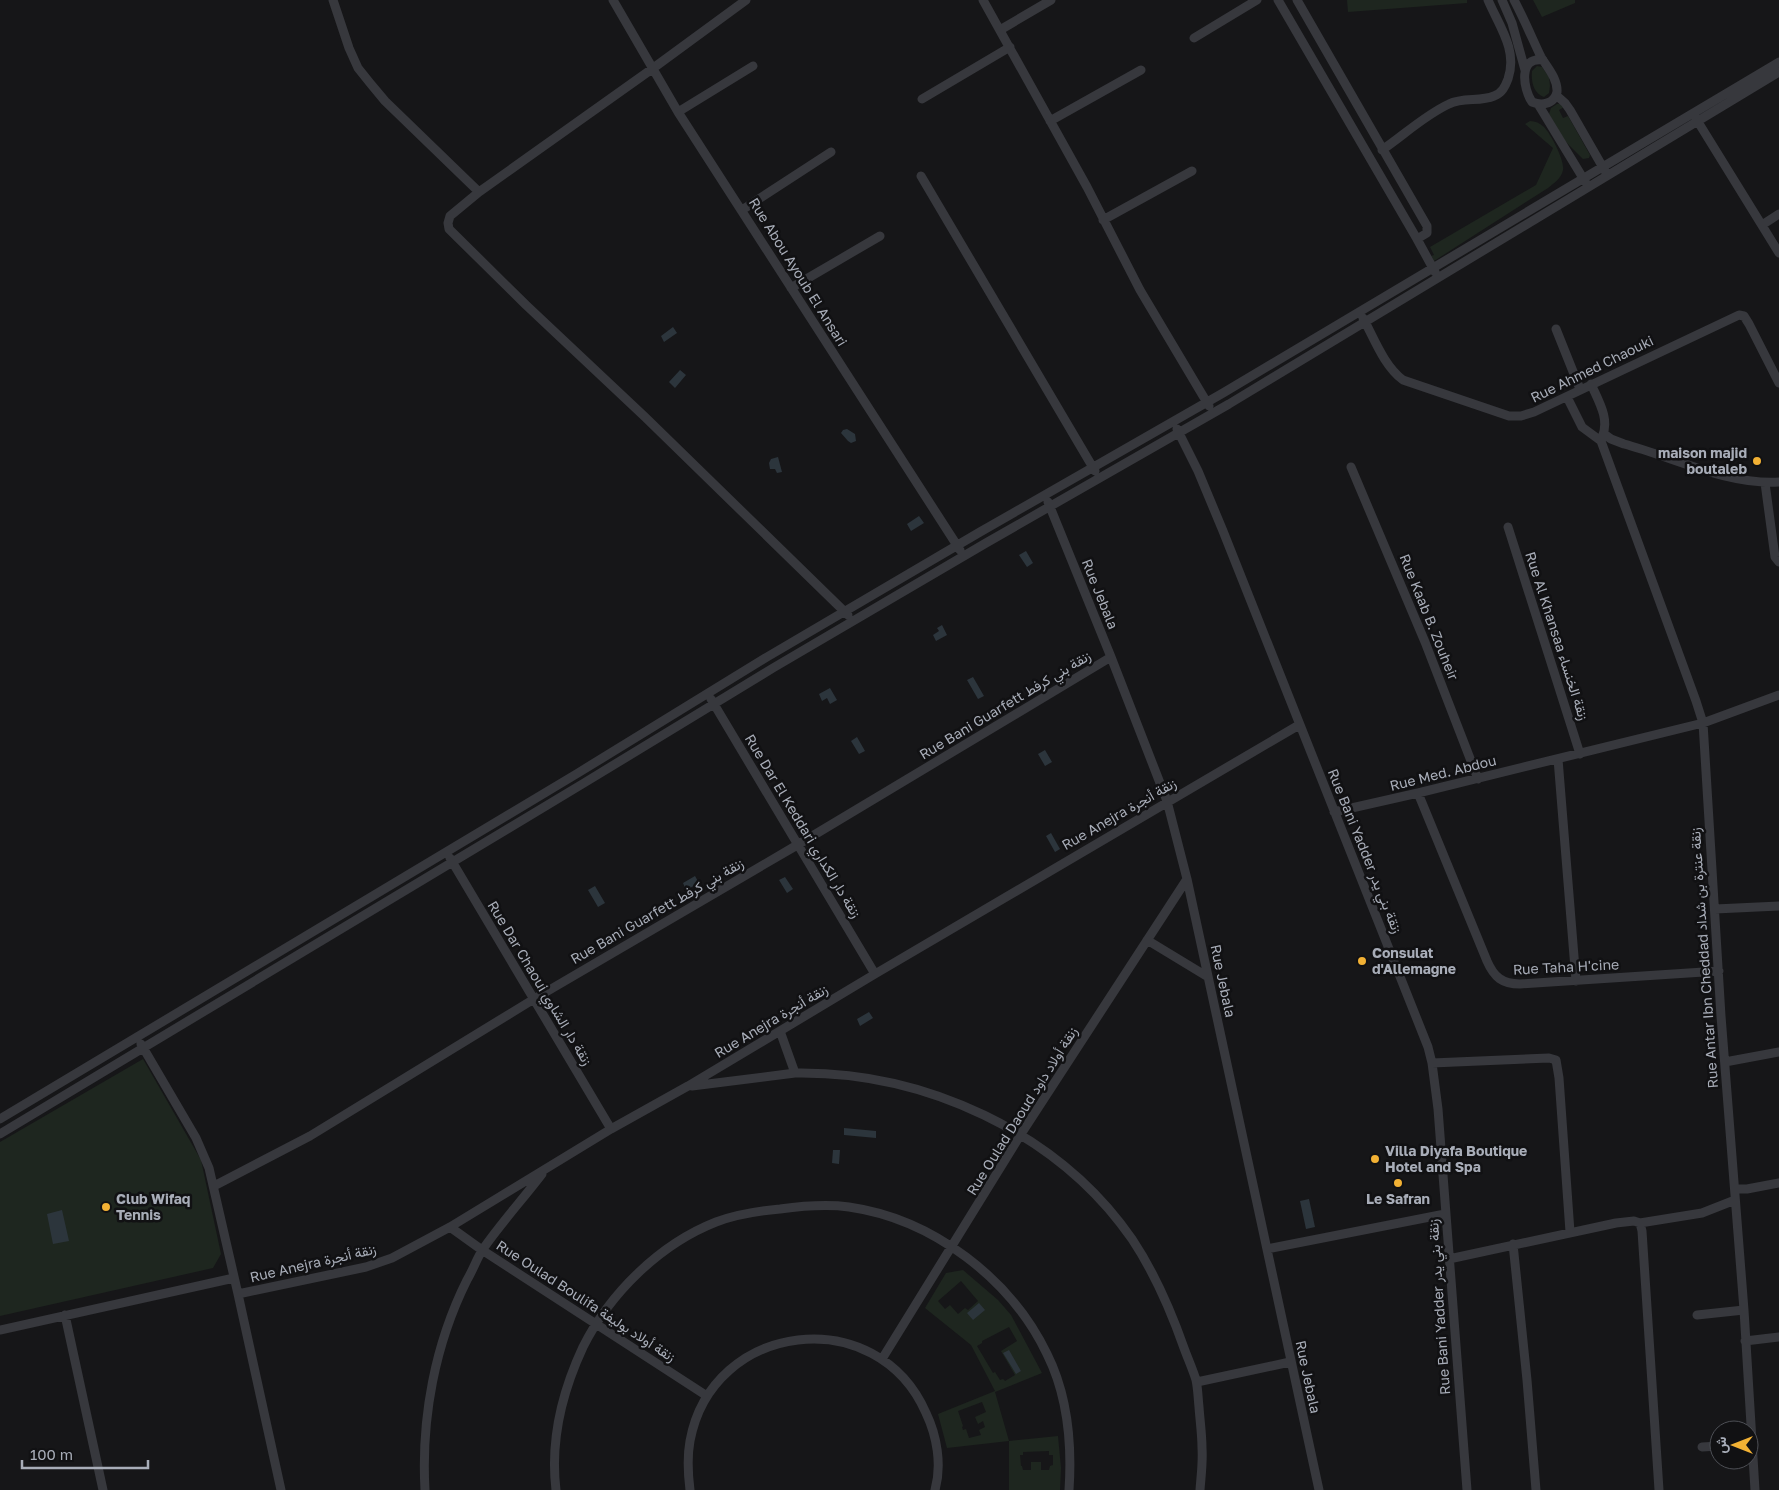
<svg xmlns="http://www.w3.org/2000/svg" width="1779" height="1490" viewBox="0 0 1779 1490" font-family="'Golos Text',Vazirmatn,sans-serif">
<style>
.green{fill:#1e261f;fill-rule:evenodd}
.water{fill:#2c353c}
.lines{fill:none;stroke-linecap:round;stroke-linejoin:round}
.minor{stroke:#37383d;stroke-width:9}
.poi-dot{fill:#f2b134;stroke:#111113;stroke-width:2}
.labels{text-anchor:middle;stroke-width:5;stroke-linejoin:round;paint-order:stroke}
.street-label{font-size:14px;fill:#a8adb8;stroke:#111113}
.poi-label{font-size:14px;font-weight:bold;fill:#a8adb8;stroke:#111113;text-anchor:start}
</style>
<rect width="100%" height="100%" fill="#161618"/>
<!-- green -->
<path class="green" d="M 1347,0 L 1467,0 L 1467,3 L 1348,12 Z
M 1533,0 L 1575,0 L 1575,3 L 1542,17 Z
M 1537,66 L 1542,67 L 1549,77 L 1550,86 L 1549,93 L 1544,97 C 1533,93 1531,81 1532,71 Z
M 1557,104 L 1560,104 L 1564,107 L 1559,110 L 1563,118 L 1568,116 L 1590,155 L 1589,158 L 1583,159 L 1565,141 L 1549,114 L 1551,108 Z
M 1530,121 C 1535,121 1540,123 1544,127 C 1551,134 1565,161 1563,170 C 1561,179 1554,183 1548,188 L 1434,261 L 1431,256 L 1434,255 L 1430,247 L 1536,185 L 1553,148 L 1525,124 Z
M 143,1059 L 201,1160 L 221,1254 L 213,1268 L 0,1316 L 0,1142 Z
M 963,1270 L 998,1300 L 1011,1315 L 1042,1373 L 995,1392 L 1009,1441 L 1058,1436 L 1061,1468 L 1060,1490 L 1009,1490 L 1009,1441 L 947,1448 L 938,1414 L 995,1391 L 971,1345 L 925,1308 L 946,1273 ZM 961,1281 L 978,1301 L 968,1310 L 965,1308 L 958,1314 L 950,1305 L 945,1309 L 938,1301 ZM 1009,1327 L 1017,1341 L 1001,1351 L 1015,1375 L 1005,1381 L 1003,1379 L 1000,1380 L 995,1372 L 993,1373 L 977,1346 L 982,1343 L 982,1341 ZM 982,1402 L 986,1412 L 975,1417 L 978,1424 L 983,1421 L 985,1427 L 979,1430 L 981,1435 L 969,1438 L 966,1429 L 963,1430 L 962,1427 L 963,1426 L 958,1411 ZM 1049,1451 L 1049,1455 L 1053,1455 L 1053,1465 L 1050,1466 L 1049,1470 L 1041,1470 L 1041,1462 L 1031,1462 L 1031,1470 L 1023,1470 L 1022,1466 L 1021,1466 L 1020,1455 L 1023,1455 L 1023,1452 Z"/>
<!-- water -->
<path class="water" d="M 673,327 L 677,333 L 664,342 L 661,336 Z
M 680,370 L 686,375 L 675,388 L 669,382 Z
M 847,429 L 855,434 L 856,441 L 851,443 L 848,441 L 841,433 L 843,430 Z
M 778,457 L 782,472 L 777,473 L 775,469 L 770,469 L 769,463 L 771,459 Z
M 919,516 L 924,523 L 911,531 L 907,524 Z
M 1026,551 L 1033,563 L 1027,567 L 1019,555 Z
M 942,625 L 947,635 L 936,641 L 933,635 L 939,631 L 937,628 Z
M 973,677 L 984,696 L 978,699 L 967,680 Z
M 830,688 L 837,700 L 830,704 L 827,698 L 822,701 L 819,694 Z
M 857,737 L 865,751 L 859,754 L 851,741 Z
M 1045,750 L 1052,762 L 1045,766 L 1038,754 Z
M 1051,833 L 1060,849 L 1055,852 L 1046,836 Z
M 695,876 L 699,883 L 686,890 L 683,883 Z
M 785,877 L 793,889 L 787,893 L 779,880 Z
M 595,886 L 605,903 L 598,907 L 588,890 Z
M 869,1012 L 873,1018 L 860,1026 L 857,1019 Z
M 844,1128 L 876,1131 L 876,1138 L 844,1135 Z
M 833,1150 L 840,1150 L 839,1164 L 832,1163 Z
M 1309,1199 L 1315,1227 L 1306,1229 L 1300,1201 Z
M 62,1210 L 69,1241 L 53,1244 L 47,1214 Z
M 979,1303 L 985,1310 L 973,1320 L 967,1313 Z
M 1009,1350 L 1021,1371 L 1016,1374 L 1003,1353 Z"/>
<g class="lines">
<!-- minor -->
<path class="minor" d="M 333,0 L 349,48 L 358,68 L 370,83 L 385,101 L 479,192
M 613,0 L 678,112 L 960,550
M 746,0 L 652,69 L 479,192 L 450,216 L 448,223 L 449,229 L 526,305 L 645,417 L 848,615
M 983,0 L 1087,187 L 1140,290 L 1209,406
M 1278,0 L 1417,239 L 1435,272
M 1297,0 L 1427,226 L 1427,233 L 1417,239
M 1502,0 L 1512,23 L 1525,70
M 1514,0 C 1524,19 1532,38 1541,57 C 1547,67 1558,79 1557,92 C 1556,97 1552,102 1547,103 C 1542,105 1537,104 1532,102 C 1523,89 1518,56 1543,60
M 1000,30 L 1051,0
M 1194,38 L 1257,0
M 1556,95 L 1565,103 L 1570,110 L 1605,171
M 922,99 L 1010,47
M 1538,104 L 1586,183
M 678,112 L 753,66
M 1695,117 L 1779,253
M 1050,121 L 1141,70
M 1382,150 C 1404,135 1425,115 1449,104 C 1463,97 1480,102 1494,96 C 1502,93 1505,87 1508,79 C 1518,50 1499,26 1488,0
M 921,176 L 1095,471
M 742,210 L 831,152
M 1103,220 L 1192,171
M 1762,225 L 1779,214
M 791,288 L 880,236
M 1363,318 C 1374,338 1384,366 1403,380 L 1509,416 L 1521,416 L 1534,412 L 1739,315 L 1744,316 L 1749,324 L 1779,383
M 1556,329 L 1580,389
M 1591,384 C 1599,402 1610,419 1602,438
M 1567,397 L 1582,427 L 1601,441
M 1177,429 L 1198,471 L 1223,531 L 1428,1047 L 1432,1063 L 1438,1109 L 1467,1490
M 1604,434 L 1611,439 L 1624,444 C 1673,457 1727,485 1779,482
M 1601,441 L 1696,701 L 1703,723 L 1721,1016 L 1744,1310 L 1755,1490
M 1351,467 L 1425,642 L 1478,779
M 1765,483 L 1775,557 L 1779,562
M 1048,502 L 1111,657 L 1167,801 L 1187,879 L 1319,1490
M 1508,527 L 1580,754
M 711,699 L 875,974
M 1558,759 L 1576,981
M 1418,793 L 1487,961 C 1494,977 1502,984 1520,984 L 1719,971
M 1334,812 L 1418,793 L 1703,723 L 1779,695
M 450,858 L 611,1129
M 1715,909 L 1779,906
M 1147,940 L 1208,977
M 780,1031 L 795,1073
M 141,1044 L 196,1138 L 209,1168 L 238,1294 L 281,1490
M 1725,1062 L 1779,1052
M 1432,1063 L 1549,1058 L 1556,1060 L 1559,1078 L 1570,1232
M 692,1086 L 795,1073 C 924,1071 1058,1132 1132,1239 C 1154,1272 1171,1311 1184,1348 C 1188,1359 1193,1370 1196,1380 C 1198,1389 1198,1398 1199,1407 C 1200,1421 1202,1435 1202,1448 C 1203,1462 1201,1476 1200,1490
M 0,1119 L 578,773 L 767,657 L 980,532 L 1223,393 L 1779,62
M 0,1134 L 584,783 L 773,668 L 986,543 L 1229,404 L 1779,72
M 214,1186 L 310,1136 L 534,999 L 799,844 L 1111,657
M 1735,1189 L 1747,1189 L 1779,1183
M 1640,1223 L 1642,1231 L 1659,1490
M 450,1227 L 482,1250 L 707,1396
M 1513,1244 L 1527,1380 L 1536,1490
M 1267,1249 L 1445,1214
M 1449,1259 L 1616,1223 L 1634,1221 L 1640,1223 L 1702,1213 L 1735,1200
M 238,1294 L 366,1267 L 392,1258 L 450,1227 L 611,1129 L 688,1086 L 875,974 L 1299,725
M 65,1315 L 103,1490
M 1697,1315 L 1744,1310
M 0,1330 L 234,1278
M 1745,1341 L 1779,1337
M 882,1359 L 1021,1134 L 1187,879
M 1197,1382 L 1290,1362
M 1702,1447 L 1719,1446
M 425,1490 C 421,1418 435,1344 467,1280 C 473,1270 477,1258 483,1249 C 501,1223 523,1199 542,1174
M 556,1490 C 550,1440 562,1392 583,1347 C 610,1293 660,1244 716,1222 C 737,1214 758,1211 780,1209 C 802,1206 827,1204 849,1207 C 933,1219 1011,1279 1047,1354 C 1068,1396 1072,1445 1069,1490
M 690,1490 C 688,1474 687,1457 690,1441 C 712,1321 877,1301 926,1413 C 937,1436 942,1465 935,1490"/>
</g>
<!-- markers -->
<g class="poi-dot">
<circle cx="1757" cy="461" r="5"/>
<circle cx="1362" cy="961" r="5"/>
<circle cx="1375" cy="1159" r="5"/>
<circle cx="1398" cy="1183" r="5"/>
<circle cx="106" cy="1207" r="5"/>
</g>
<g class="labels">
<!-- street labels -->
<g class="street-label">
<text transform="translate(798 272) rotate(58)" y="5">Rue Abou Ayoub El Ansari</text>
<text transform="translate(1592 369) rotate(-26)" y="5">Rue Ahmed Chaouki</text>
<text transform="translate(1100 594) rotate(68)" y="5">Rue Jebala</text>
<text transform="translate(1429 617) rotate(68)" y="5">Rue Kaab B. Zouheir</text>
<text transform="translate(1557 636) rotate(72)" y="5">Rue Al Khansaa زنقة الخنساء</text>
<text transform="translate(1005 705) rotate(-31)" y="5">Rue Bani Guarfett زنقة بني كرفط</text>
<text transform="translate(1443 773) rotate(-14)" y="5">Rue Med. Abdou</text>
<text transform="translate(1119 814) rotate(-30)" y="5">Rue Anejra زنقة أنجرة</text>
<text transform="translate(803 826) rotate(59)" y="5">Rue Dar El Keddari زنقة دار الكداري</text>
<text transform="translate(1365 851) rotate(68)" y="5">Rue Bani Yadder زنقة بني يدر</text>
<text transform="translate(657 911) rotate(-30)" y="5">Rue Bani Guarfett زنقة بني كرفط</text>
<text transform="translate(1704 958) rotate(-94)" y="5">Rue Antar Ibn Cheddad زنقة عنترة بن شداد</text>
<text transform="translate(1566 967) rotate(-3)" y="5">Rue Taha H'cine</text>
<text transform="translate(1223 981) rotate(78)" y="5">Rue Jebala</text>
<text transform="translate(540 983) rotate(59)" y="5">Rue Dar Chaoui زنقة دار الشاوي</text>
<text transform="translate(771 1021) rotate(-31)" y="5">Rue Anejra زنقة أنجرة</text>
<text transform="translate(1022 1111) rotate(-58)" y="5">Rue Oulad Daoud زنقة أولاد داود</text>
<text transform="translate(313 1263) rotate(-13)" y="5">Rue Anejra زنقة أنجرة</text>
<text transform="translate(586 1301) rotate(33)" y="5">Rue Oulad Boulifa زنقة أولاد بوليفة</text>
<text transform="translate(1439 1307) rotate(-94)" y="5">Rue Bani Yadder زنقة بني يدر</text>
<text transform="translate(1308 1377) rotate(78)" y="5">Rue Jebala</text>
</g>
<!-- poi labels -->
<g class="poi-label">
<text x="1747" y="458" text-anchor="end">maison majid<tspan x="1747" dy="16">boutaleb</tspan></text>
<text x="1372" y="958">Consulat<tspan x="1372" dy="16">d'Allemagne</tspan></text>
<text x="1385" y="1156">Villa Diyafa Boutique<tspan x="1385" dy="16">Hotel and Spa</tspan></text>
<text x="116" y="1204">Club Wifaq<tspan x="116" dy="16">Tennis</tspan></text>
<text x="1398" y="1204" text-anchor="middle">Le Safran</text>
</g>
</g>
<!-- north arrow -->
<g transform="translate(1734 1445) rotate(270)"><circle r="24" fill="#111113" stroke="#4d4f55"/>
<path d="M0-4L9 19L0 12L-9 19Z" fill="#f2b134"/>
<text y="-8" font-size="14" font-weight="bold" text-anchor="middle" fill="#a8adb8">ش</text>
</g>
<!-- scale -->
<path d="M22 1460v8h126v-8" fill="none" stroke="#a8adb8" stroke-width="2.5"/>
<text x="30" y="1460" font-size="15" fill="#a8adb8" stroke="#111113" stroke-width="4" paint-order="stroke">100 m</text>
</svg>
